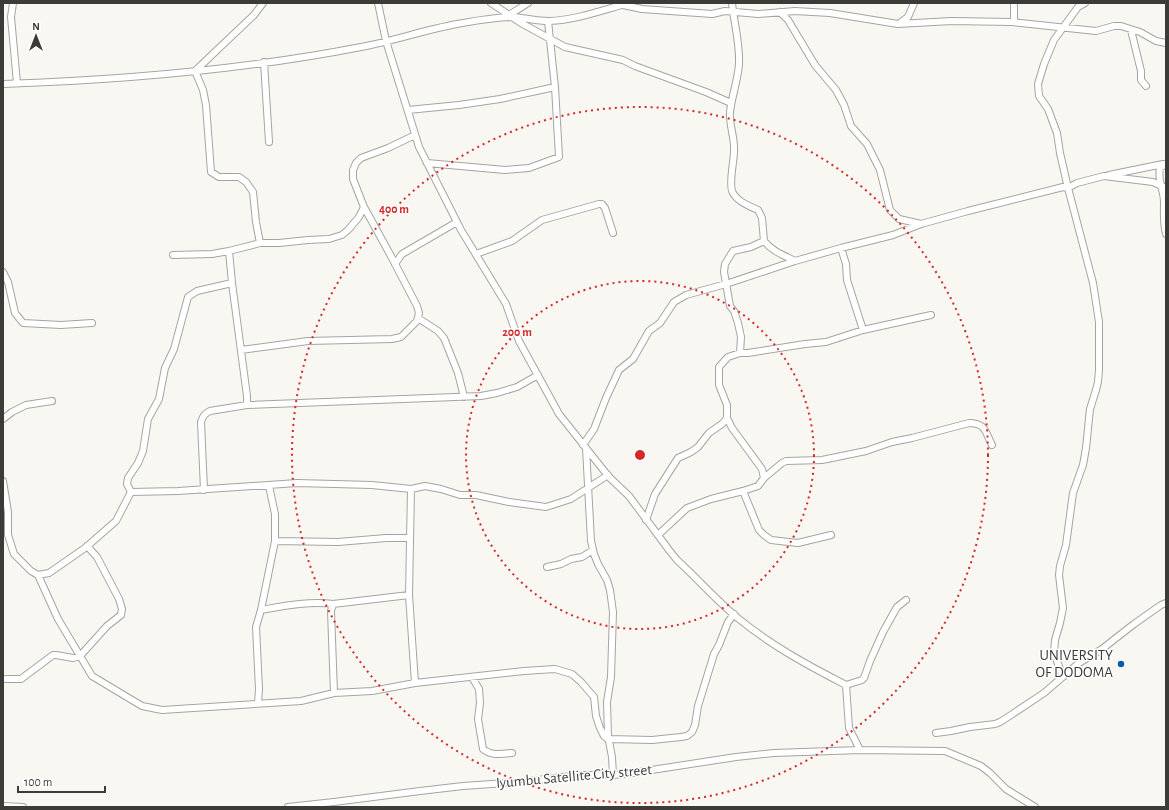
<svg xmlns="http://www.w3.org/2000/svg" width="1169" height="810" viewBox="0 0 1169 810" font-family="'Alegreya Sans',sans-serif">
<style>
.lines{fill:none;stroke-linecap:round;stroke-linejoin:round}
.street-casing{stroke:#a5a59f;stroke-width:8}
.street{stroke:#fff;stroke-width:6}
.ring{fill:none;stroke:#d62828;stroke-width:2;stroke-dasharray:2 4}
.poi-dot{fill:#085ba9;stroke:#fff;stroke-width:1.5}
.labels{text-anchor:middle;stroke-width:3;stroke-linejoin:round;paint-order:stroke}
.poi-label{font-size:15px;fill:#3b3b38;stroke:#fff;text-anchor:end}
.street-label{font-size:15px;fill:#3b3b38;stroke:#fff}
.centre{fill:#d62828;stroke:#fff;stroke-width:2}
.ring-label{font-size:12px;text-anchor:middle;font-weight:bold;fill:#d62828;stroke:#fff;stroke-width:3;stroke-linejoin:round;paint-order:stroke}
</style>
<rect width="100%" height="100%" fill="#f8f7f1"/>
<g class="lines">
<defs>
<path id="street" d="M 13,3 L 11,17 L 17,83
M 378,3 L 386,41 L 419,147 L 461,230 L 506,304 L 519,341 L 559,414 L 609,477 L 629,496 L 669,550 L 677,560 C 698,579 717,601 739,619 C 772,646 809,666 846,685 L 849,728 L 860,750 L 945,751 L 981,766 L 990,773 L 1006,789 L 1035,807
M 491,3 L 521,23 L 565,47 L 623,60 L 635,66 L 706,92 L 731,103
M 1014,3 L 1014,22
M 623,5 L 642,9 L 712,14 L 725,11 L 758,14 L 795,11 L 830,13 L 898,24 L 951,21 L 1012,22 L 1096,31 L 1114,26 L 1121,26 L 1140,32 L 1156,41 L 1166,43
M 780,12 L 788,20 L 815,65 L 836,90 L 844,105 L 851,126 L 867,144 L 880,170 L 890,210 L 899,219 L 921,224
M 509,15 L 528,3
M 900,23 L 908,17 L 914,3
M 1131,30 L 1141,71 L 1141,80 L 1146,86
M 264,62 L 269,142
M 195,71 L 254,15 L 263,3
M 3,84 C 123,80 243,70 361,47 C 393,41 424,30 457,24 C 475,21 495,17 514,17 C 525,18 537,21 549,21 C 576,20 603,10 629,3
M 408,110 L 459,105 L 500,99 L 555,87
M 427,163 L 505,170 L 529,168 L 559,157 L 555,87 L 548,21
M 1166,164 L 1160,168 C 1157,182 1164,189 1164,202 C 1164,213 1163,223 1166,234
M 1109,175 L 1163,164
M 764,241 C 772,251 783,255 795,261
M 260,243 L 279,243 L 308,240 L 329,239 L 342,235 L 348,230 L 359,217 L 364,207 L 353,179 L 353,170 L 356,163 L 361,158 L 388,148 L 415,135
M 841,248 L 846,264 L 847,280 L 863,330
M 476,254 L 512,241 L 542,220 L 599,204 L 602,204 L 605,208 L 613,233
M 173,255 L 212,254 L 229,251
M 395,264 L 402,254 L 457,222
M 3,272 L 8,282 L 15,313 L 23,323 L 61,325 L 92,323
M 232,283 L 247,396 L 247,405
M 418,318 L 438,331 L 444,338 L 458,373 L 464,397
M 241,350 L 308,341 L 392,339 L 401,337 L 417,321 L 419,313 L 417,306 L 392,258 L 364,207
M 740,353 L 748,353 L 805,344 L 826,342 L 863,330 L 931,315
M 3,419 L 12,412 L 26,405 L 52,401
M 583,445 L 594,429 L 606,398 L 619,370 L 633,359 L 649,331 L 660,323 L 674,302 L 686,295 L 726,284 L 795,261 L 841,248 L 893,235 L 921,224 L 968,211 L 1063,187 L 1068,188 L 1077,183 L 1104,176 L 1153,182 L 1166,188
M 586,448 L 591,541 L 594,554 L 598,564 L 607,580 L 610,590 L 613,612 L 611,677 L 607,702 L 608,736 L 612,757 L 613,775
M 764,478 L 782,463 L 786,461 L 822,460 L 866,451 L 892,442 L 912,438 L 969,423 C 986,423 985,432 992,445
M 3,481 L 8,512 L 8,535 L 14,554 L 31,571 L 38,575 L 49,573 L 85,548 L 116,521 L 131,492 L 127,484 L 128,478 L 138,463 L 143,451 L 148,419 L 159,399 L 165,368 L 174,349 L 188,297 L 197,291 L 232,283 L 229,251 L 260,243 L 256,222 L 253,192 L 246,182 L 239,177 L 219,177 L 211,172 L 206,105 L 203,90 L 195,71
M 411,489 L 409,595 L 415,683
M 204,490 L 201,422 C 203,416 204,414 210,411 L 247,405 L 481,396 L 497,393 L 517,387 L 538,375
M 743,491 L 759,530 L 764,535 L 771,540 L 798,543 L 831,535
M 131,492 L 178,491 L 297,483 L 372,485 L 411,489 L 425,486 L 441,489 L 460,495 L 476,495 L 509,502 L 546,507 L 571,499 L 608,475
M 646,520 L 655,494 L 678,458 L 691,452 L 698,447 L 709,433 L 722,424 L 727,418 L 727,405 L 719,385 L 719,367 L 728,357 L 740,353 L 741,337 L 738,323 L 734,311 L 730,306 L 724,272 L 725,264 L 733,251 L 751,247 L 764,241 L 762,218 L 758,210 C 749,206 736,201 732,191 C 729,182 734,161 734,151 C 735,138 729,125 730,112 C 732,95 738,80 739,64 C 740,43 734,23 732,3
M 658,535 L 687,508 L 711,499 L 743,491 L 758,486 L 764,478 L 762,469 L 732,428 L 727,418
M 275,541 L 338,542 L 386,538 L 410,538
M 547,567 L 561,564 L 571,559 L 582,557 L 593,550
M 38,575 L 58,619 L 92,676 L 142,706 L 162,710 L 301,701 L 334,693 L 372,691 L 415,683 L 524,671 L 555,669 L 572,674 L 581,682 L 594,697 L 596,716 L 600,728 L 604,736 L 608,739 L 652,740 L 681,737 L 687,736 L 692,732 L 695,725 L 698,706 L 714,654 L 719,645 L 728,622 L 734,614
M 333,604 L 331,611 L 334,693
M 261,610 C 284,606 309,601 333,604 L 409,595
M 472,677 L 479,689 L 480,703 L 478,719 L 483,749 C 491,756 502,754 512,753
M 1063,677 L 1054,653 L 1055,640 L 1060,623 L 1063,608 L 1059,575 L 1060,566 L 1066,545 L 1073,493 L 1083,465 L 1086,448 L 1090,409 L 1096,390 L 1098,382 L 1099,370 L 1099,322 L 1093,283 L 1068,188 L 1060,153 L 1057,133 L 1048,109 L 1039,96 L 1038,84 L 1044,64 L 1054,40 L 1078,7 L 1085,3
M 3,679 L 21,679 L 53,655 L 56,655 L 73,658 L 80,656 L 107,626 L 121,615 L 122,609 L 119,599 L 97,557 L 87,546
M 846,685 L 862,680 L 864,678 L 870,661 L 883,632 L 897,607 L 906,600
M 258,703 L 259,689 L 256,627 L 261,610 L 275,541 L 275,514 L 269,486
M 936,733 L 951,731 L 970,727 L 995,724 L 1000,722 L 1011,715 L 1044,693 L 1079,663 L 1102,649 L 1134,624 L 1161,605 L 1166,603
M 3,806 L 23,807
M 288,807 L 334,802 L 420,791 L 463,786 L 521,782 L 580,775 L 613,775 L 632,773 L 736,757 L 774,753 L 860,750"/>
</defs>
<!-- street casing -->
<use href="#street" class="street-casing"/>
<!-- street -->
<use href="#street" class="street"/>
</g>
<!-- distance rings -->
<g class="ring">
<circle cx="640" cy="455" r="174"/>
<circle cx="640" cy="455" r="348"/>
</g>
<!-- markers -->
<circle class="poi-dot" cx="1121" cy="664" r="4"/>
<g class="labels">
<!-- poi labels -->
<g class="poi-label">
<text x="1113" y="660">UNIVERSITY<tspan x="1113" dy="17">OF DODOMA</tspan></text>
</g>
<!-- street labels -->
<g class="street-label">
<text transform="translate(574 776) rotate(-5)" y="5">Iyumbu Satellite City street</text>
</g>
</g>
<circle cx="640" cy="455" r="6" class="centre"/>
<g class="ring-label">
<text x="394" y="213">400 m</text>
<text x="517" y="336">200 m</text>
</g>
<!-- border -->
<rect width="1169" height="810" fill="none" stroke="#3b3b38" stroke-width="8"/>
<!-- north arrow -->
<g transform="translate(36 36)" stroke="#ffffff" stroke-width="3" paint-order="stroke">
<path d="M0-3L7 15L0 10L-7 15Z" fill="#3b3b38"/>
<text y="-6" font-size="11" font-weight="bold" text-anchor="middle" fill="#3b3b38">N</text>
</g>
<!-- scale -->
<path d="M18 786v6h87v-6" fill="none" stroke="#3b3b38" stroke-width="2"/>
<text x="24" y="786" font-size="12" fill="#3b3b38" stroke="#ffffff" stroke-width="3" paint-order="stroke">100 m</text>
</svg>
